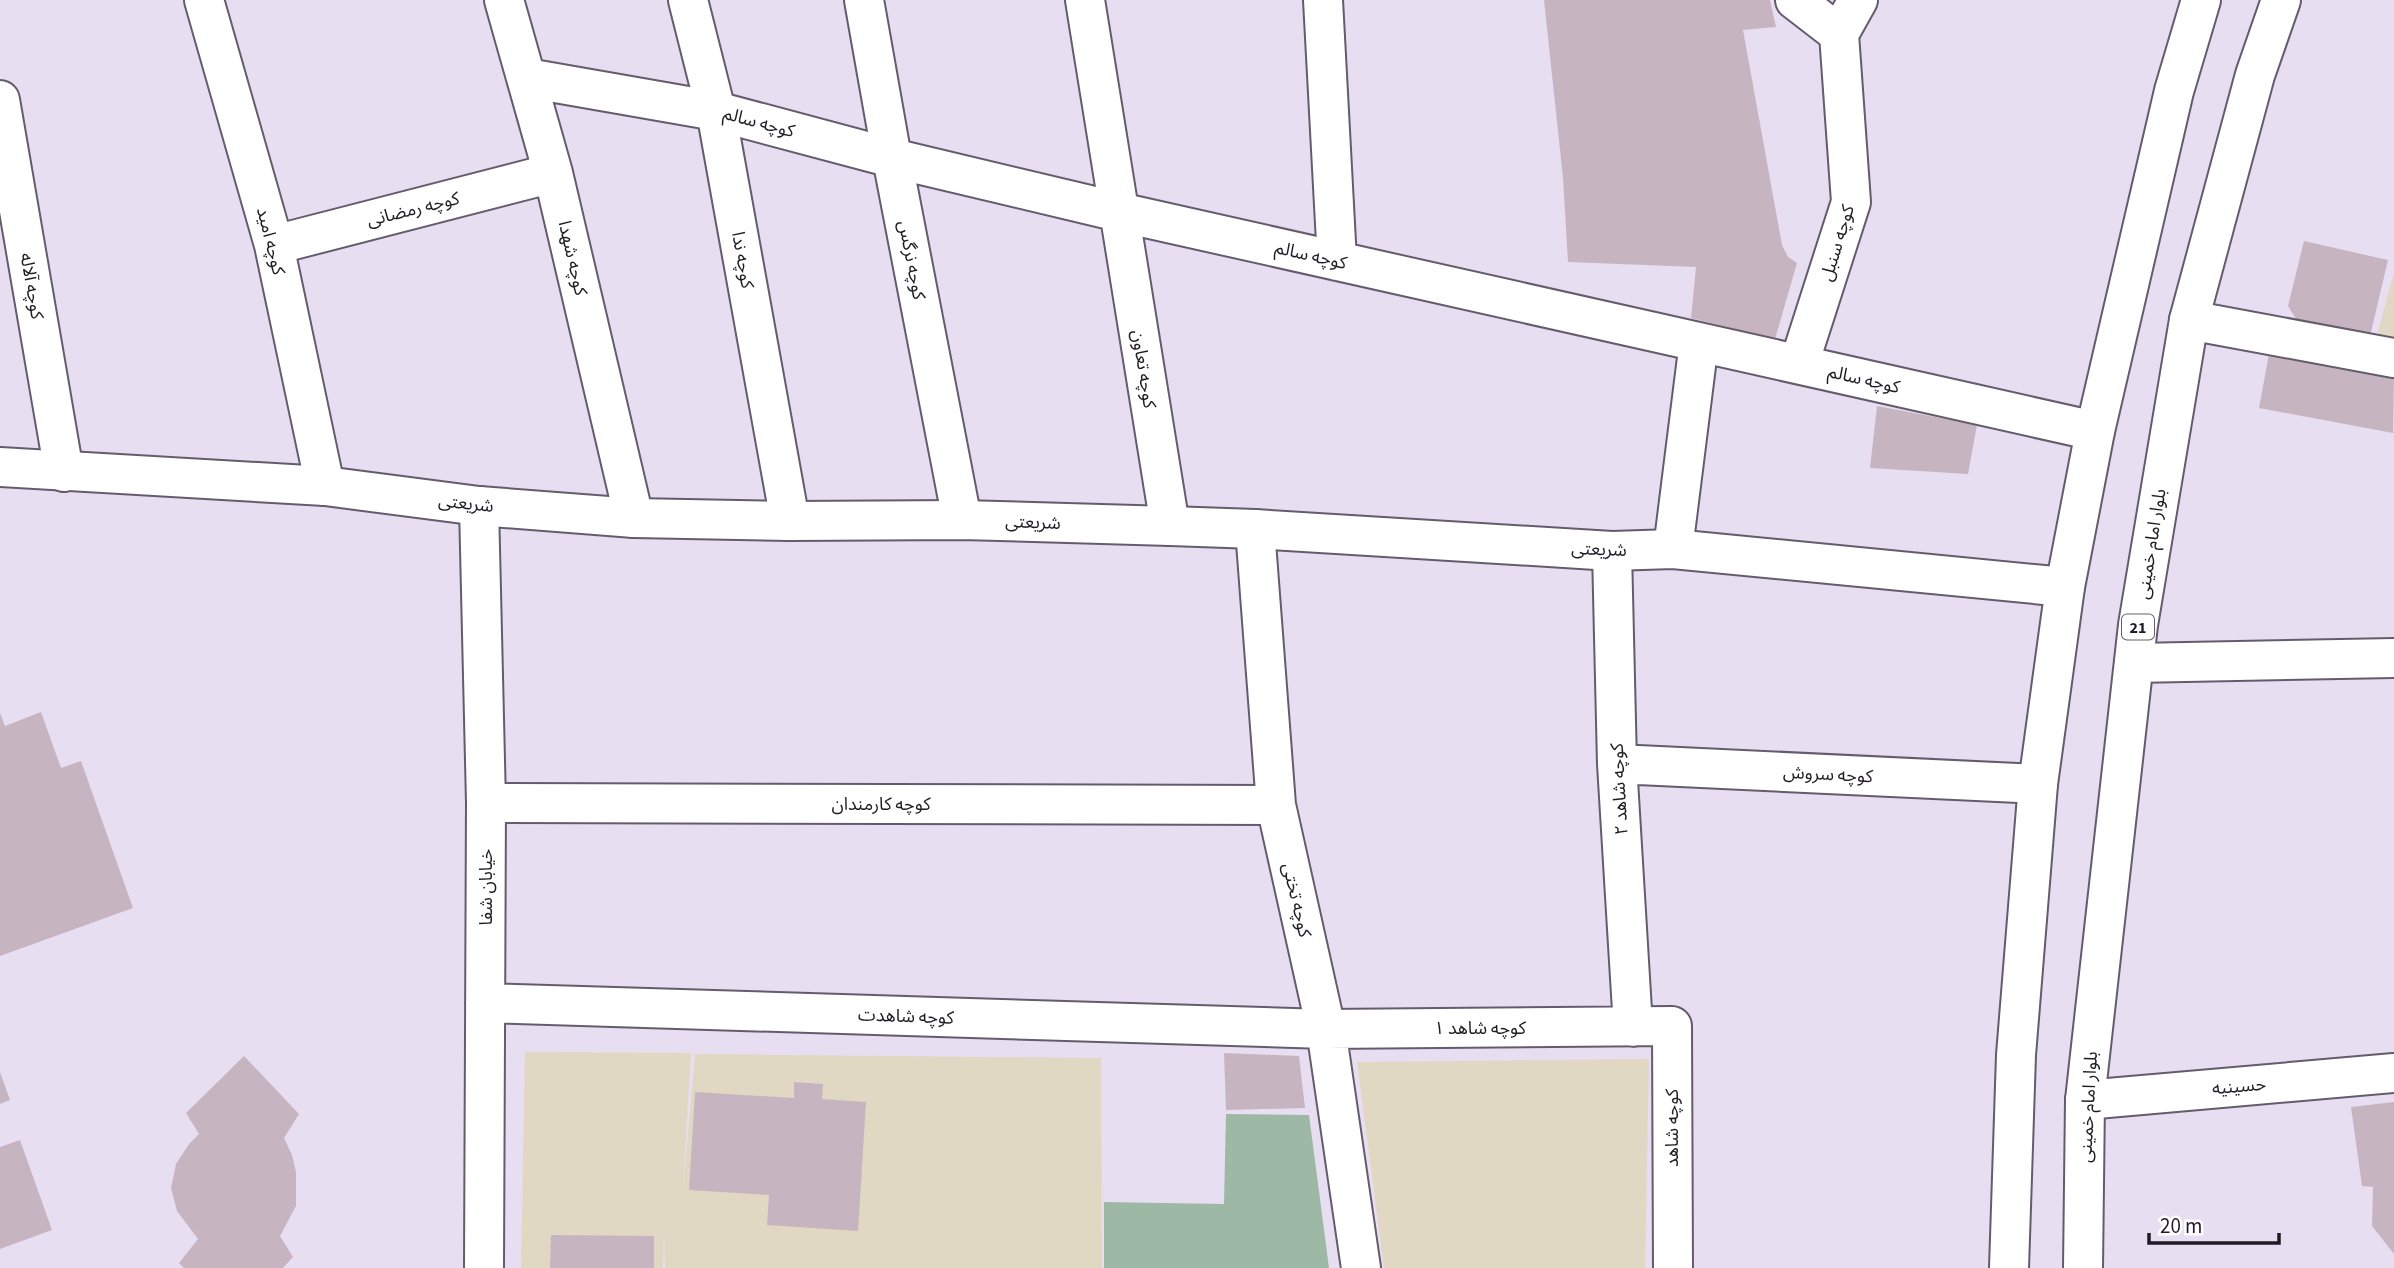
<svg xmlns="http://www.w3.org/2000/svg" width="2394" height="1268" viewBox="0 0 2394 1268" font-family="'Source Sans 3','Noto Sans Arabic',sans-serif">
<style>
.education{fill:#e1d8c3}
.green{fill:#9db8a4}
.building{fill:#c7b4c1}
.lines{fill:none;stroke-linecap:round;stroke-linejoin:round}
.minor-casing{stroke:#645c6c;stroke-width:42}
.tertiary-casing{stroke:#645c6c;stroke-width:42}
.primary-casing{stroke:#645c6c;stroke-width:42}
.minor{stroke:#fff;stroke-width:38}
.tertiary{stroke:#fff;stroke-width:38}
.primary{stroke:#fff;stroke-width:38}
.labels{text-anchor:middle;stroke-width:7;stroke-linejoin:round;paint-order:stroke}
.shield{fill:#fff;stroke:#636065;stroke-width:2}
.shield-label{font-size:16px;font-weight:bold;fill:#201c23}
.street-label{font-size:18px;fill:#201c23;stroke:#fff}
</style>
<rect width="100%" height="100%" fill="#e8def1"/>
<!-- education -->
<path class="education" d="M 2394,272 L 2394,338 L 2377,335 Z
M 525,1052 L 691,1053 L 683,1190 L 695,1054 L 1101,1058 L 1102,1268 L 665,1268 L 664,1231 L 663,1268 L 521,1268 Z
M 1649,1059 L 1645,1268 L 1384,1268 L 1357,1062 Z"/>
<!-- green -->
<path class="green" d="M 1226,1114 L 1309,1115 L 1329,1268 L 1104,1268 L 1104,1202 L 1224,1204 Z"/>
<!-- building -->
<path class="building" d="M 1544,0 L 1770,0 L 1776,27 L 1743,30 L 1782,245 L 1788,257 L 1797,263 L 1775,339 L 1691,318 L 1696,267 L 1568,262 L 1563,178 Z
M 2304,241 L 2388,260 L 2370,336 L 2296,319 L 2288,306 Z
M 2269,354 L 2394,371 L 2393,433 L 2259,408 Z
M 1877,406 L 1977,425 L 1968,474 L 1870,468 Z
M 41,712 L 61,768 L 81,761 L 133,908 L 0,956 L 0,713 L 5,726 Z
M 1224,1053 L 1299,1056 L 1305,1108 L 1226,1110 Z
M 244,1056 L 299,1114 L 284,1138 L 292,1155 L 296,1172 L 296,1206 L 280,1236 L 293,1257 L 283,1268 L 184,1268 L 179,1263 L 198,1239 L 177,1211 L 171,1188 L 176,1164 L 189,1144 L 199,1134 L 186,1113 Z
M 0,1072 L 10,1100 L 0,1104 Z
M 794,1082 L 823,1084 L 822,1099 L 866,1102 L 858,1231 L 767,1225 L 769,1195 L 689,1190 L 695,1092 L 794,1098 Z
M 2394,1102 L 2394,1254 L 2372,1226 L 2373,1187 L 2362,1186 L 2351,1107 Z
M 20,1140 L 52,1230 L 0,1249 L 0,1147 Z
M 551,1235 L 654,1236 L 654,1268 L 550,1268 Z"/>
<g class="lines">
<defs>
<path id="minor" d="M 204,0 L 274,245 L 325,486
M 504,0 L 553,173 L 634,518
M 688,0 L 716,111 L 790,521
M 864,0 L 892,158 L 962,520
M 1085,0 L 1170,526
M 1323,0 L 1337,261
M 1795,0 L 1839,34
M 1839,34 L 1858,0
M 527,78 L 716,111 L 892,158 L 1119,212 L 2095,431
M 0,100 L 64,472
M 274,245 L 553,173
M 2189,320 L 2394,358
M 1799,364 L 1851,202 L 1839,34
M 479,506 L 486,803 L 484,1268
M 1255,529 L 1276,805 L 1326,1029 L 1361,1268
M 1673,549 L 1699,342
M 1612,551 L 1617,764 L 1633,1027
M 2134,663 L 2394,658
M 1617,764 L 2038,784
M 486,803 L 1276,805
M 485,1003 L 1326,1029 L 1672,1026 L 1673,1268
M 2085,1100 L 2394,1073"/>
<path id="tertiary" d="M 0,467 L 325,486 L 479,506 L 634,518 L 790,521 L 962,520 L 1170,526 L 1255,529 L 1612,551 L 1673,549 L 2065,587"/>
<path id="primary" d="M 2009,1268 L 2016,1055 L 2038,784 L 2065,587 L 2095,431 L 2174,91 L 2201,0
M 2083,1268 L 2085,1100 L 2138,625 L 2189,320 L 2255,75 L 2281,0"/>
</defs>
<!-- minor casing -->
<use href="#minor" class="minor-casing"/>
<!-- tertiary casing -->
<use href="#tertiary" class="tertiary-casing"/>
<!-- primary casing -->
<use href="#primary" class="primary-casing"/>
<!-- minor -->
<use href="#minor" class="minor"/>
<!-- tertiary -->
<use href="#tertiary" class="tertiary"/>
<!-- primary -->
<use href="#primary" class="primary"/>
</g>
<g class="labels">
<!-- shield labels -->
<rect class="shield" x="2122" y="614.5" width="32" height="25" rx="5"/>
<g class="shield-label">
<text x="2138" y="633">21</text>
</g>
<!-- street labels -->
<g class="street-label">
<text transform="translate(759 122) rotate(15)" y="6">کوچه سالم</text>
<text transform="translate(413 209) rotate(-14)" y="6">کوچه رمضانی</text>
<text transform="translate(271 241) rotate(76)" y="6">کوچه امید</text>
<text transform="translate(1837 243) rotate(-73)" y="6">کوچه سنبل</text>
<text transform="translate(1311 255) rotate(13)" y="6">کوچه سالم</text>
<text transform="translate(573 258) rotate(77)" y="6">کوچه شهدا</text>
<text transform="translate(743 260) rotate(80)" y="6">کوچه ندا</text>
<text transform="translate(912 260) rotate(79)" y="6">کوچه نرگس</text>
<text transform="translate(32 286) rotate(80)" y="6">کوچه آلاله</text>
<text transform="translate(1144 369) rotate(81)" y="6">کوچه تعاون</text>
<text transform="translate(1864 379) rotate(13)" y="6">کوچه سالم</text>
<text transform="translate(466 503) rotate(6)" y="6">شریعتی</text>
<text transform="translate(1033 522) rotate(2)" y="6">شریعتی</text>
<text transform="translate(2151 544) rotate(-81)" y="6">بلوار امام خمینی</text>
<text transform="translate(1599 549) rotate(2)" y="6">شریعتی</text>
<text transform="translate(1828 774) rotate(3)" y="6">کوچه سروش</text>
<text transform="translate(1619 789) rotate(-93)" y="6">کوچه شاهد ۲</text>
<text x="881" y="810">کوچه کارمندان</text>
<text transform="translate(486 887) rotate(-90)" y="6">خیابان شفا</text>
<text transform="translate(1297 900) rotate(77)" y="6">کوچه تختی</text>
<text transform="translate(906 1016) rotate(2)" y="6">کوچه شاهدت</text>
<text x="1480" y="1034">کوچه شاهد ۱</text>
<text transform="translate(2239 1086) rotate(-5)" y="6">حسینیه</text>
<text transform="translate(2088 1107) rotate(-87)" y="6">بلوار امام خمینی</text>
<text transform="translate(1672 1128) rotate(-90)" y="6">کوچه شاهد</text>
</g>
</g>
<!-- scale -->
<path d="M2149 1233v10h130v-10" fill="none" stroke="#201c23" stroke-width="3.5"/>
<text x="2160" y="1233" font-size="21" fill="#201c23" stroke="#ffffff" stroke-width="5" paint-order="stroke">20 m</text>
</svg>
